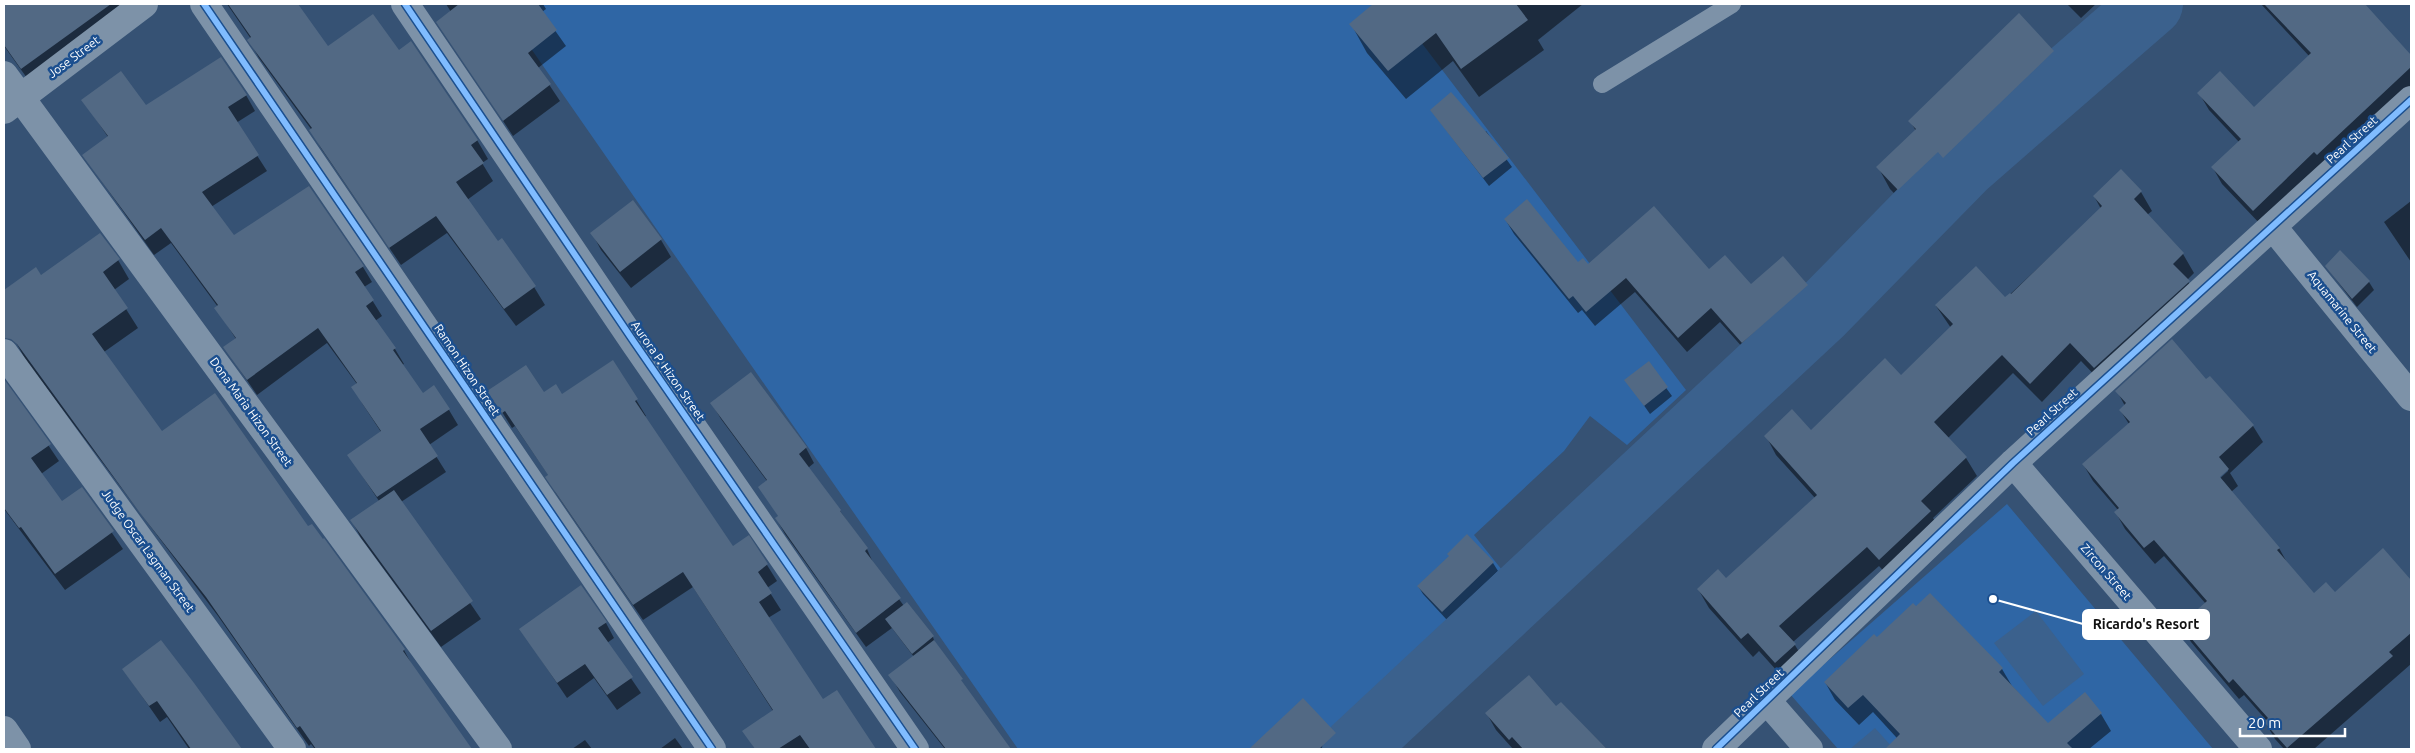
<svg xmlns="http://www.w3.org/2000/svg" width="2415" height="753" viewBox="0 0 2415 753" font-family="Ubuntu,sans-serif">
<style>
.green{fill:#2f66a5}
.water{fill:#3b618d}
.shadow{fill:#0007;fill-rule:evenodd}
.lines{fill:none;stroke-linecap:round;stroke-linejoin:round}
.river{stroke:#3b618d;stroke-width:64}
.building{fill:#526984}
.lane{stroke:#7d92a8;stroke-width:18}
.street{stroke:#7d92a8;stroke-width:28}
.cycleway-casing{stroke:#1b4f8f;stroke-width:9}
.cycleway{stroke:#80bcff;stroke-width:6}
.labels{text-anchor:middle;stroke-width:5;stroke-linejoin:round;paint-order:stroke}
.street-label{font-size:12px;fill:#fff;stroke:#1b4f8f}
.leader{fill:none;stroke:#fff;stroke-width:2}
.callout-dot{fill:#fff;stroke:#1b4f8f;stroke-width:2}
.callout{fill:#fff;stroke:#fff;stroke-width:2}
.callout-label{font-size:14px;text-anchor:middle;font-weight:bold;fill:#111}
</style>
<rect width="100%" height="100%" fill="#365274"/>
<!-- green -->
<path class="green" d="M 500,4 L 1392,4 L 1686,390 L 1627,445 L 1590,416 L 1564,451 L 1474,535 L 1502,570 L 1333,749 L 1018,749 Z
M 2007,504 L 2213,749 L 1838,749 L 1790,694 Z"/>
<!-- water -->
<path class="water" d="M 2036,611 L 2084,674 L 2043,706 L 1994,643 Z
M 1875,728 L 1894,749 L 1850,749 Z"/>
<!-- shadow -->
<path class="shadow" d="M 4,4 L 152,4 L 32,85 L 4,46 Z
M 227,4 L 296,4 L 328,48 L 399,52 L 477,140 L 488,159 L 482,163 L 493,181 L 467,200 L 498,243 L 534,287 L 545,305 L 516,326 L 447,233 L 401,265 L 321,148 L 311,129 L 259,58 L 249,40 L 251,39 Z
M 446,4 L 543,4 L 546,9 L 542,12 L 566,46 L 538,68 L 560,101 L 513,136 L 438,22 L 451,12 Z
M 1375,4 L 1583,4 L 1538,40 L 1544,50 L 1479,97 L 1453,61 L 1406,99 L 1367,53 L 1351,24 Z
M 2067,4 L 2096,4 L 2081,18 Z
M 2261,4 L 2363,4 L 2411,56 L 2411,92 L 2263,227 L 2222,184 L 2213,168 L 2239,142 L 2209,110 L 2199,93 L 2254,109 L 2309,56 Z
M 2053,51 L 2066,73 L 1956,178 L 1951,173 L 1911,211 L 1890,189 L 1878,167 L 1916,131 L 1910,121 Z
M 246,95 L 255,111 L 236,123 L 267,171 L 211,207 L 234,237 L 363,267 L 372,282 L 364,287 L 382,316 L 375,321 L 395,349 L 404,364 L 402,365 L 422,394 L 449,410 L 458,425 L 429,445 L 446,472 L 401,502 L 481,619 L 441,647 L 361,538 L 352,521 L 379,501 L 349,456 L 381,432 L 362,403 L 357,384 L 327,343 L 257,395 L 225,348 L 236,339 L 216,308 L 218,307 L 171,243 L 154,255 L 84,156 L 108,137 L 83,100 L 146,107 Z
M 1431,110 L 1484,133 L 1486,131 L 1512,167 L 1489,186 Z
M 2141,192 L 2152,211 L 2147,215 L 2183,254 L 2194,273 L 2187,280 L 2200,300 L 2105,386 L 2081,361 L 2042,402 L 2013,373 L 1948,438 L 1966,458 L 1977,476 L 1933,518 L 1941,530 L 1890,578 L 1879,566 L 1793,642 L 1806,663 L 1786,681 L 1759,651 L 1753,657 L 1709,608 L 1698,589 L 1726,579 L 1815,498 L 1776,455 L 1766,436 L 1811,432 L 1901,376 L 1951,328 L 1936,306 L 2005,299 L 2101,209 L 2094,196 Z
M 2411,201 L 2411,262 L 2384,222 Z
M 632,202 L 661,240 L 671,257 L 631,288 L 601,250 L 592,233 Z
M 1505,219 L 1578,263 L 1587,266 L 1709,271 L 1751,286 L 1783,258 L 1807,286 L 1816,300 L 1751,357 L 1720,322 L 1687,352 L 1635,292 L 1595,326 L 1582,310 L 1578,313 L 1514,234 Z
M 2340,252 L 2369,282 L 2374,290 L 2357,307 L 2326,266 Z
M 118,260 L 129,279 L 114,290 L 138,328 L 104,352 L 162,433 L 324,540 L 404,650 L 414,669 L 471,749 L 315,749 L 311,744 L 309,746 L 218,616 L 26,361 L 16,342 L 18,340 L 4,320 L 4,291 L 36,269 L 41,276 Z
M 613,362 L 646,416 L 644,417 L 733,547 L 748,537 L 767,565 L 777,581 L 767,588 L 781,610 L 768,618 L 823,701 L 836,692 L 874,749 L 755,749 L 744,731 L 773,711 L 693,587 L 643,620 L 556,493 L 549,476 L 515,426 L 512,428 L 489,391 L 562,396 Z
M 1648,363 L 1672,396 L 1650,414 L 1626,380 Z
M 4,380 L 59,461 L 41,474 L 62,503 L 82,489 L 123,549 L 65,590 L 4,509 Z
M 2206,380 L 2253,426 L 2263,442 L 2230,473 L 2238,486 L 2231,492 L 2279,548 L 2289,566 L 2314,595 L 2335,594 L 2383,550 L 2411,582 L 2411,664 L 2314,749 L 2284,749 L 2275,739 L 2265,722 L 2267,721 L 2244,695 L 2239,699 L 2191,642 L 2181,626 L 2206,604 L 2164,556 L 2155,564 L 2125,529 L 2116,513 L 2118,510 L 2093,481 L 2083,464 L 2129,424 L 2120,410 L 2125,406 L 2117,391 ZM 2228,468 L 2228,471 L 2216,482 L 2214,481 Z
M 712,404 L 806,448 L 814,463 L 808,468 L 840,511 L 867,549 L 874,565 L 904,606 L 933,637 L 936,646 L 1009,749 L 945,749 L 900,692 L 890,675 L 914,657 L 892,628 L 866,647 L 785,534 L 776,518 L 779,517 L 760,487 L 767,481 L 721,419 Z
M 1493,563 L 1498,571 L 1447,620 L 1423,594 L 1418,586 Z
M 1930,595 L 2002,669 L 2012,686 L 2048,725 L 2101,714 L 2111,731 L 2089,749 L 1907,749 L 1873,712 L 1859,725 L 1835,700 L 1825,682 Z
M 606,623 L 614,638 L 607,643 L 641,693 L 617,710 L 594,678 L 567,698 L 521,630 Z
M 161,642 L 240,749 L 189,749 L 167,717 L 160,722 L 123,669 Z
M 1303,700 L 1335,734 L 1344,749 L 1250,749 Z
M 1561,704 L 1607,749 L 1513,749 L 1496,730 L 1487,714 L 1556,708 Z
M 675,738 L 683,749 L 660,749 Z
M 585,740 L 592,749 L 572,749 Z"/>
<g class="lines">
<!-- river -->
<path class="river" d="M 1354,749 L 1821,313 L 1965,166 L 2151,4"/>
</g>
<!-- building -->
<path class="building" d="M 4,4 L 111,4 L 21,69 L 4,45 Z
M 228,4 L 298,4 L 328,46 L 373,14 L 399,50 L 411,41 L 478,140 L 471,145 L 484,163 L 456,182 L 498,241 L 502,238 L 536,286 L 504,309 L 436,216 L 389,248 L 309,130 L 312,128 L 247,40 L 251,37 Z
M 459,4 L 538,4 L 557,30 L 528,53 L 551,84 L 503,121 L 436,22 Z
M 1373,4 L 1516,4 L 1528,20 L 1461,69 L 1436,33 L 1388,71 L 1349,24 Z
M 2264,4 L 2365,4 L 2411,55 L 2411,67 L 2317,155 L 2314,152 L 2253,211 L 2211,167 L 2241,139 L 2197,93 L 2220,71 L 2254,107 L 2311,53 Z
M 2019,13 L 2054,51 L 1943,158 L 1938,152 L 1898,190 L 1876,167 L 1916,129 L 1908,121 Z
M 221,57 L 247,95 L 228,107 L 259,155 L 202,192 L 234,235 L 309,186 L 364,266 L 355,272 L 374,300 L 366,306 L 396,348 L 393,350 L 423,393 L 434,385 L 450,409 L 420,429 L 438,456 L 377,497 L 347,455 L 381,431 L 351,387 L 357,383 L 318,328 L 247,380 L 223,347 L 236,338 L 214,308 L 218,305 L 161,228 L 145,240 L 82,155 L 108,136 L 81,100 L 121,71 L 146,105 Z
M 1451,92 L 1509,158 L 1483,178 L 1430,110 Z
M 2121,169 L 2142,191 L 2134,199 L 2184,253 L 2173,264 L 2190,281 L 2094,368 L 2070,343 L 2030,384 L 2002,355 L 1934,422 L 1967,457 L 1921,501 L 1931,511 L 1879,560 L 1867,547 L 1779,626 L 1796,644 L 1775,663 L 1748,633 L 1741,639 L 1697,589 L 1718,569 L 1726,578 L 1817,495 L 1764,436 L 1792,409 L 1811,430 L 1885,358 L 1901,375 L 1953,324 L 1935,305 L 1976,266 L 2005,297 L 2010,293 L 2011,294 L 2102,206 L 2093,196 Z
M 1527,199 L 1578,262 L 1583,258 L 1588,264 L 1654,206 L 1709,269 L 1725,255 L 1751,284 L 1783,256 L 1808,285 L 1742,343 L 1711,308 L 1678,338 L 1626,278 L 1586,312 L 1573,296 L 1569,299 L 1504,219 Z
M 633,200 L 662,239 L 620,272 L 590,233 Z
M 100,233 L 120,259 L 103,272 L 128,308 L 92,334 L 162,431 L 215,393 L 308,526 L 312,524 L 323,539 L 324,538 L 405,649 L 403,651 L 472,749 L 316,749 L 300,726 L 297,728 L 206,597 L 140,513 L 17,344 L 11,339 L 4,338 L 4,290 L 36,267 L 41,275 Z
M 2340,250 L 2370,281 L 2352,299 L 2325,266 Z
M 2172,339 L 2206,379 L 2210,376 L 2254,425 L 2219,457 L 2229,469 L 2220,477 L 2280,548 L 2277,550 L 2314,593 L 2326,582 L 2335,592 L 2383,548 L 2411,580 L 2411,633 L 2389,652 L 2393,656 L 2287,748 L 2264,722 L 2268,718 L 2233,679 L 2229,683 L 2180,625 L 2207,601 L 2154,540 L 2144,548 L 2114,512 L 2119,508 L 2082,464 L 2130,422 L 2119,410 L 2126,403 L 2115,391 Z
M 613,360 L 638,399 L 635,401 L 733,546 L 749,535 L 768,564 L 758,572 L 772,593 L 759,602 L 823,699 L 837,690 L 876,749 L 810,749 L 800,735 L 778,749 L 755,749 L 742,731 L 773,710 L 683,572 L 633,605 L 545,477 L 548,475 L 505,411 L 502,413 L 487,391 L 526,365 L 544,392 L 556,384 L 562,394 Z
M 1649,361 L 1668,387 L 1644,406 L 1624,380 Z
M 751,372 L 807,447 L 799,454 L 841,510 L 840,511 L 868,548 L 865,551 L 901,598 L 856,633 L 775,518 L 778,516 L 758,487 L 767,480 L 710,403 Z
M 4,379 L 51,444 L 31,458 L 62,501 L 82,487 L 114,531 L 55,574 L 21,527 L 19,528 L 4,508 Z
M 394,490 L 473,601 L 431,631 L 350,520 Z
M 1467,534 L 1494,562 L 1442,612 L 1417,586 L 1449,556 L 1447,554 Z
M 581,585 L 607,622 L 598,628 L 633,677 L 607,695 L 585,664 L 557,683 L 519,629 Z
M 1930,593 L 2003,668 L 1999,672 L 2048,723 L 2085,692 L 2102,713 L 2067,743 L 2073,749 L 1885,749 L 1900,734 L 1863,695 L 1848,708 L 1824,682 L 1874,634 L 1877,637 L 1913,603 L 1916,606 Z
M 907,602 L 934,636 L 912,654 L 885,619 Z
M 161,640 L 194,683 L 242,749 L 191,749 L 157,701 L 149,706 L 122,669 Z
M 934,640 L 963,679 L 961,680 L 1011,749 L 946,749 L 888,675 Z
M 1529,675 L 1556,706 L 1561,702 L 1607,749 L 1523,749 L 1512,737 L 1509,740 L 1485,713 Z
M 1303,698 L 1336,733 L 1319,749 L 1249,749 Z"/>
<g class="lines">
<!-- lane -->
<path class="lane" d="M 1602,84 L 1732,4"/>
<!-- street -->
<path class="street" d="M 204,4 L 712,749
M 405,4 L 634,342 L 915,749
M 4,75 L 498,749
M 4,110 L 144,4
M 2273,227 L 2411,397
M 4,353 L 292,749
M 2013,463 L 2258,749
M 1768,702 L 1809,749
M 4,730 L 17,749
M 1716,749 L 2013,463 L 2411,100"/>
<defs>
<path id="cycleway" d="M 204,4 L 712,749
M 405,4 L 634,342 L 915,749
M 1716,749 L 2013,463 L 2411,100"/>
</defs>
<!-- cycleway casing -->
<use href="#cycleway" class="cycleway-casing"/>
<!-- cycleway -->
<use href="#cycleway" class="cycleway"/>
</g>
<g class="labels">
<!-- street labels -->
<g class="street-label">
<text transform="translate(74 57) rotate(-37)" y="4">Jose Street</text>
<text transform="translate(2352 140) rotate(-42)" y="4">Pearl Street</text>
<text transform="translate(2342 312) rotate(51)" y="4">Aquamarine Street</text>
<text transform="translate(467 370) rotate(56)" y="4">Ramon Hizon Street</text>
<text transform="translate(668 371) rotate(55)" y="4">Aurora P. Hizon Street</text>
<text transform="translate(251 412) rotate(54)" y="4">Dona Maria Hizon Street</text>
<text transform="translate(2052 412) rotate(-42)" y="4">Pearl Street</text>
<text transform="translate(148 551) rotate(54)" y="4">Judge Oscar Lagman Street</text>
<text transform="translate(2106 572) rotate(49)" y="4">Zircon Street</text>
<text transform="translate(1759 693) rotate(-44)" y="4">Pearl Street</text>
</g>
</g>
<!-- callouts -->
<path class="leader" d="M1993 599L2083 624"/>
<circle class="callout-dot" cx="1993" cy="599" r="5"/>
<rect class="callout" x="2083" y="610" width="126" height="29" rx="5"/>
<g class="callout-label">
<text x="2146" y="629">Ricardo's Resort</text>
</g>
<!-- border -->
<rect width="2415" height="753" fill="none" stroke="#ffffff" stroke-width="10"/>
<!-- scale -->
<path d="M2240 728v8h105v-8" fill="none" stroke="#ffffff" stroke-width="2.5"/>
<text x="2248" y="728" font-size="15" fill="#ffffff" stroke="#1b4f8f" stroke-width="4" paint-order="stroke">20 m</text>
</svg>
